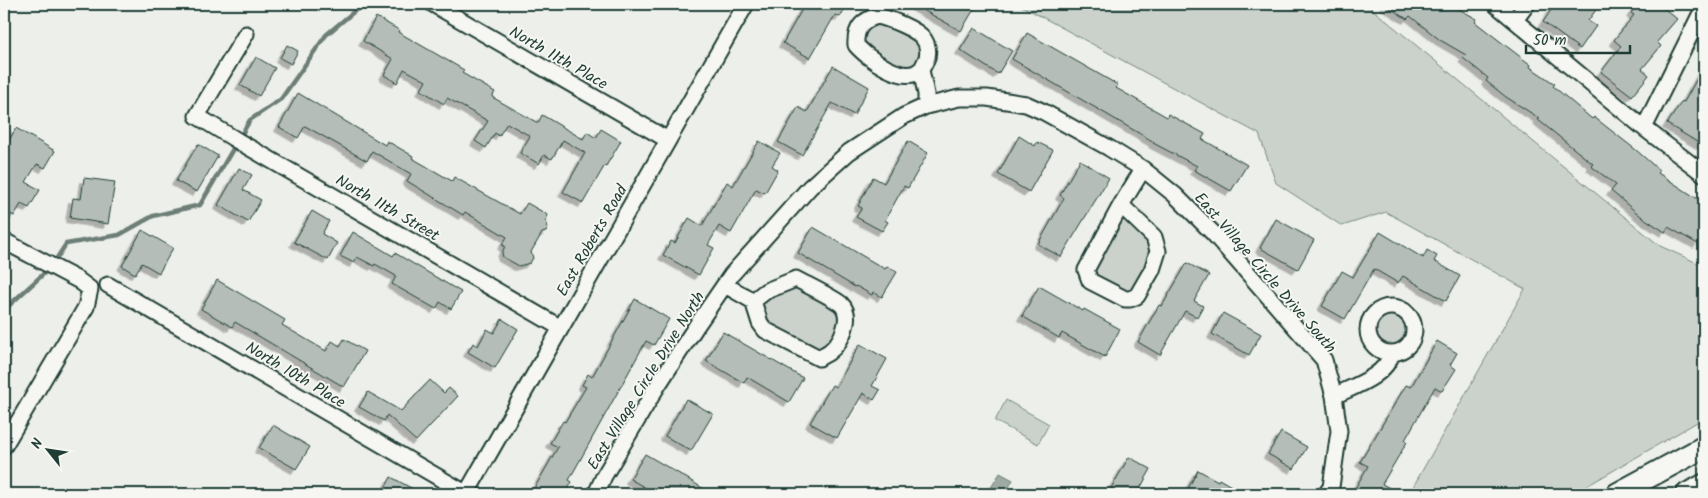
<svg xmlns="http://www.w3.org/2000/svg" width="1708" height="498" viewBox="0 0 1708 498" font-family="Kalam,sans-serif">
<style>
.green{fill:#cbd2cc;stroke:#758880}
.water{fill:#9faaa4;stroke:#6c7e77}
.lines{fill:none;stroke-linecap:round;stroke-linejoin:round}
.stream{stroke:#6c7e77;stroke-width:4.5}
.building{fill:#b4bdb8;stroke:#1f3d34;filter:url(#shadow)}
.street-casing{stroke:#1f3d34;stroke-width:19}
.secondary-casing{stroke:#1f3d34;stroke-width:25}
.street{stroke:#f6f6f2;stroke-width:15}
.secondary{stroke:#f6f6f2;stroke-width:21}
.labels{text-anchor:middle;stroke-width:4;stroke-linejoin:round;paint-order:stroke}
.street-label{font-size:16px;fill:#1f3d34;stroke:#f6f6f2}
</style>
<defs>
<filter id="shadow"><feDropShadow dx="-4.5" dy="4.5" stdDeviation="0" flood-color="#0004"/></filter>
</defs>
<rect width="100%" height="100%" fill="#edefea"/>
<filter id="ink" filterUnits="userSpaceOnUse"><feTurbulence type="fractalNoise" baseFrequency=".02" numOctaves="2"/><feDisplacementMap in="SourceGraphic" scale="10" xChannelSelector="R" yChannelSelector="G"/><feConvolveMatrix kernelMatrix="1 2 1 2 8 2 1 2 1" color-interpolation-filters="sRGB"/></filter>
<g filter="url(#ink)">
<!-- green -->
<path class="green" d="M 1018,4 L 1366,4 L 1660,246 L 1704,266 L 1704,418 L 1573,494 L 1409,494 L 1525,289 L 1386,212 L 1342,226 L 1276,183 L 1259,134 Z
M 878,16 L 927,47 L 915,73 L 863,53 L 860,25 Z
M 1121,205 L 1154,237 L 1137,296 L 1090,281 Z
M 796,279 L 842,305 L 847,325 L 819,358 L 765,330 L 753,301 Z
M1368 330a23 23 0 1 1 46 0a23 23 0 1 1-46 0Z
M 1006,400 L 1049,424 L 1038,444 L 995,421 Z"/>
<!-- water -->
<path class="water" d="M 1000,473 L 1013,480 L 1005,494 L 987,494 Z"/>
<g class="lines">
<!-- stream -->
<path class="stream" d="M 4,310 L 51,267 L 66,244 L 119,235 L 153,216 L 200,205 L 250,120 L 281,99 L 326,35 L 363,4"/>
</g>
<!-- building -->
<path class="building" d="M 805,4 L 848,4 L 840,17 L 835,15 L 810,58 L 783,43 Z
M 912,4 L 977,4 L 961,31 Z
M 1384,4 L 1450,4 L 1477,19 L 1475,22 L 1531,65 L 1530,67 L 1555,84 L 1553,86 L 1592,119 L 1594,117 L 1636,150 L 1660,171 L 1658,173 L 1704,203 L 1704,232 L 1698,244 L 1668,227 L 1665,232 L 1642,217 L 1611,191 L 1616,185 L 1591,166 L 1593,164 L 1537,119 L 1539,118 L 1506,97 L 1486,81 L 1488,78 L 1463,58 L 1466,55 L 1440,40 L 1410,16 L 1407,19 Z
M 1555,4 L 1600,4 L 1588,21 L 1596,26 L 1580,49 L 1543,22 Z
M 1638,4 L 1659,4 L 1677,19 L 1657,42 L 1661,46 L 1642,69 L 1649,75 L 1632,96 L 1601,72 L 1621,46 L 1614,40 L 1634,15 L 1631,13 Z
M 376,17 L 399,30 L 398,32 L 464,70 L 462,73 L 495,92 L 492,97 L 538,123 L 542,115 L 583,139 L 587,132 L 596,138 L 601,129 L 621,141 L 606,166 L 605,165 L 583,203 L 563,192 L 585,153 L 563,140 L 552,159 L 544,155 L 539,164 L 520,153 L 530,136 L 507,123 L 499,136 L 495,133 L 486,148 L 475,141 L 488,121 L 447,98 L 444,104 L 421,90 L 426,81 L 404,69 L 397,83 L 384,75 L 393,59 L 363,41 Z
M 974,28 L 1012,51 L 998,74 L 960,50 Z
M 1027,33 L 1118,85 L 1116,88 L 1167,117 L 1168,114 L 1205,134 L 1202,139 L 1247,165 L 1231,191 L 1194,170 L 1197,166 L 1153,143 L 1154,142 L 1012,59 Z
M 287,45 L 298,51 L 291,64 L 280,58 Z
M 256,57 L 275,68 L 259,96 L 240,85 Z
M 833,66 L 869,87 L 854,115 L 832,103 L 802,155 L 778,142 L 798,107 L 807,112 Z
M 1704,66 L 1704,146 L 1667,124 L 1682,101 L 1684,102 Z
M 298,93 L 385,145 L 387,141 L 413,156 L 412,158 L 452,181 L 454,177 L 520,214 L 527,203 L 548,215 L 546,220 L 548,228 L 546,232 L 542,233 L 531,252 L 533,258 L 530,263 L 519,266 L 503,257 L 502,253 L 505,246 L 502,245 L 507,237 L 465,212 L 463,215 L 407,181 L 411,174 L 372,151 L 367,161 L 305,126 L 298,138 L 279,127 Z
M 16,128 L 55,151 L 45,168 L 37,164 L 26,182 L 40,190 L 29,208 L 21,204 L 14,216 L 4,210 L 4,149 Z
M 1019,136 L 1035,146 L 1037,142 L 1053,150 L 1029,192 L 998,174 Z
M 759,141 L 780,153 L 772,166 L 778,170 L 765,193 L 756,189 L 731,233 L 719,226 L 708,245 L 714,248 L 699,275 L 663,255 L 671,241 L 675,243 L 689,218 L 702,226 L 727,182 L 733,186 Z
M 908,141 L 928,153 L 908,188 L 904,186 L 885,220 L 888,222 L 882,231 L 856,217 L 862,208 L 858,206 L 873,177 L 884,183 Z
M 198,144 L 218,156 L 197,192 L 176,181 Z
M 1080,160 L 1109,178 L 1061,257 L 1038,244 L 1064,198 L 1060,195 Z
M 239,168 L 252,175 L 243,190 L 261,200 L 248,222 L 218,205 Z
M 84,178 L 115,182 L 108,224 L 70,218 L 73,198 L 81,199 Z
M 312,211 L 329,221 L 322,234 L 337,243 L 328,260 L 294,242 Z
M 1276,219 L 1314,240 L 1298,269 L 1260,248 Z
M 813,227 L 885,269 L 887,266 L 897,272 L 882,297 L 873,292 L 872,295 L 856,286 L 855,287 L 798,253 Z
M 142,230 L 173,248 L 159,273 L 142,263 L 135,274 L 122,266 Z
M 353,232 L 393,256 L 395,253 L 461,292 L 451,309 L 440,302 L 436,309 L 392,284 L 396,276 L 375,264 L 374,266 L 357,257 L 354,263 L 340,256 Z
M 1380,232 L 1423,258 L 1427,250 L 1437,256 L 1434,261 L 1460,276 L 1446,301 L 1403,276 L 1398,283 L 1374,269 L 1345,319 L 1322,306 L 1342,271 L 1353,277 Z
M 1187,263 L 1209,275 L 1194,301 L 1203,306 L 1197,317 L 1185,311 L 1160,355 L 1138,342 L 1159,305 L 1162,306 Z
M 217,280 L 285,320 L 282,325 L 326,351 L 332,341 L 340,346 L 344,339 L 365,351 L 344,387 L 235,322 L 232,327 L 201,309 Z
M 1039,286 L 1083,311 L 1084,309 L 1120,329 L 1105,357 L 1062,333 L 1059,338 L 1022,316 Z
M 635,299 L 669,319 L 654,345 L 646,341 L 569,480 L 572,482 L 565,494 L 531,494 L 558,447 L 550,443 L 563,421 L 565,422 L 586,387 L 582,385 L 588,374 L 592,377 Z
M 1223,313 L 1261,334 L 1249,355 L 1212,334 Z
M 502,319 L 518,329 L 495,368 L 468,352 L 473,343 L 478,346 L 487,329 L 494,333 Z
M 723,332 L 803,378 L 789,402 L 747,377 L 744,383 L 706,361 Z
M 1437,341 L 1457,353 L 1450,365 L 1456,369 L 1442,391 L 1435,387 L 1405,440 L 1407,442 L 1382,484 L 1401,494 L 1352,494 L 1368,466 L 1360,462 L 1406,385 L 1411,387 Z
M 860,344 L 887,359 L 872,386 L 880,390 L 874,400 L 863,393 L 837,438 L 810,423 L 832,385 L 836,387 Z
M 430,380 L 444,393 L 449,388 L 458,396 L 416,441 L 387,415 L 384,421 L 359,407 L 368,392 L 401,411 Z
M 686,399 L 713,414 L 691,451 L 665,436 Z
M 273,425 L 310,447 L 296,469 L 259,448 Z
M 1281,432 L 1307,447 L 1294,469 L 1268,454 Z
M 645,454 L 683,476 L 712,494 L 656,494 L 630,479 Z
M 1129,457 L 1151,469 L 1137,494 L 1116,494 L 1110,490 Z
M 1198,470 L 1218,481 L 1219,479 L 1245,494 L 1185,494 Z
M 391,477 L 422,494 L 382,494 Z"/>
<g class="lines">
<defs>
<path id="street" d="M 433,4 L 668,140
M 1495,4 L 1644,128 L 1704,174
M 878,16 C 890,19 916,29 923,38 C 928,44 929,54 926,60 C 924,64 923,68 920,70 C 904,85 867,58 856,45 C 855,29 862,20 878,16 Z
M 1515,20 L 1527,4
M 246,34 L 197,116 L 238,141 L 561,328
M 921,70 L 926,94 L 926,106
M 1644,128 L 1704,7
M 1121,205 L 1154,237 L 1158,251 L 1152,270 L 1137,296 L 1130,299 L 1125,299 L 1090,281 L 1086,270 L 1121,205 L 1143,169
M 4,241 L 78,280 L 90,289 L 86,307 L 4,446
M 108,285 L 467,494
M 725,285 L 753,301 L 760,323 L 765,330 L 819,358 C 822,356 826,354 829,352 C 841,343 854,317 841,304 C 832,297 807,285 796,279 L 766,291 L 753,301
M1368 330a23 23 0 1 1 46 0a23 23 0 1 1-46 0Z
M 1334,396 C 1354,386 1385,377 1392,353
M 466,494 L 746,4
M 596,494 L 604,476 L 658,385 L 697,325 L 732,274 L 810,187 L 849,152 L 904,116 L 926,106 L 959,98 L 987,98 L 1026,104 L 1044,112 L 1109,148 L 1143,169 L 1175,195 L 1214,234 L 1324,360 L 1334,396 L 1339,431 L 1331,487 L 1326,494"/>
<path id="secondary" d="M 1617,494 L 1704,447
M 1687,494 L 1704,485"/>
</defs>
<!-- street casing -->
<use href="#street" class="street-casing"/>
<!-- secondary casing -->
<use href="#secondary" class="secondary-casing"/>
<!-- street -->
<use href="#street" class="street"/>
<!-- secondary -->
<use href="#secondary" class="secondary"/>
</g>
</g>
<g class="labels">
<!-- street labels -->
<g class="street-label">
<text transform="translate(559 57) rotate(30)" y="6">North 11th Place</text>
<text transform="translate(388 207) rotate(30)" y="6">North 11th Street</text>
<text transform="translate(591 240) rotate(-60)" y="6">East Roberts Road</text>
<text transform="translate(1266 272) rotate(49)" y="6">East Village Circle Drive South</text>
<text transform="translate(296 374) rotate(31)" y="6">North 10th Place</text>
<text transform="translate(645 380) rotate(-58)" y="6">East Village Circle Drive North</text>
</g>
</g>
<!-- margin -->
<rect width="1708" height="498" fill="none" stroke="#f6f6f2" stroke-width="20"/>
<rect x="10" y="10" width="1688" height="478" fill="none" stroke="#1f3d34" stroke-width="2" filter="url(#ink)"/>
<!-- north arrow -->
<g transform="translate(48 450) rotate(300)" stroke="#f6f6f2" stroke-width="4" paint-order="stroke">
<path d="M0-4L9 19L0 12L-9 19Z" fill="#1f3d34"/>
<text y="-8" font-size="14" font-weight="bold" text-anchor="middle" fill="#1f3d34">N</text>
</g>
<!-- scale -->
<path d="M1526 45v8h104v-8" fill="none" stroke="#1f3d34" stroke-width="2.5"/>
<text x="1533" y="45" font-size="15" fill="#1f3d34" stroke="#f6f6f2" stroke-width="4" paint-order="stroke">50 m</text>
</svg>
